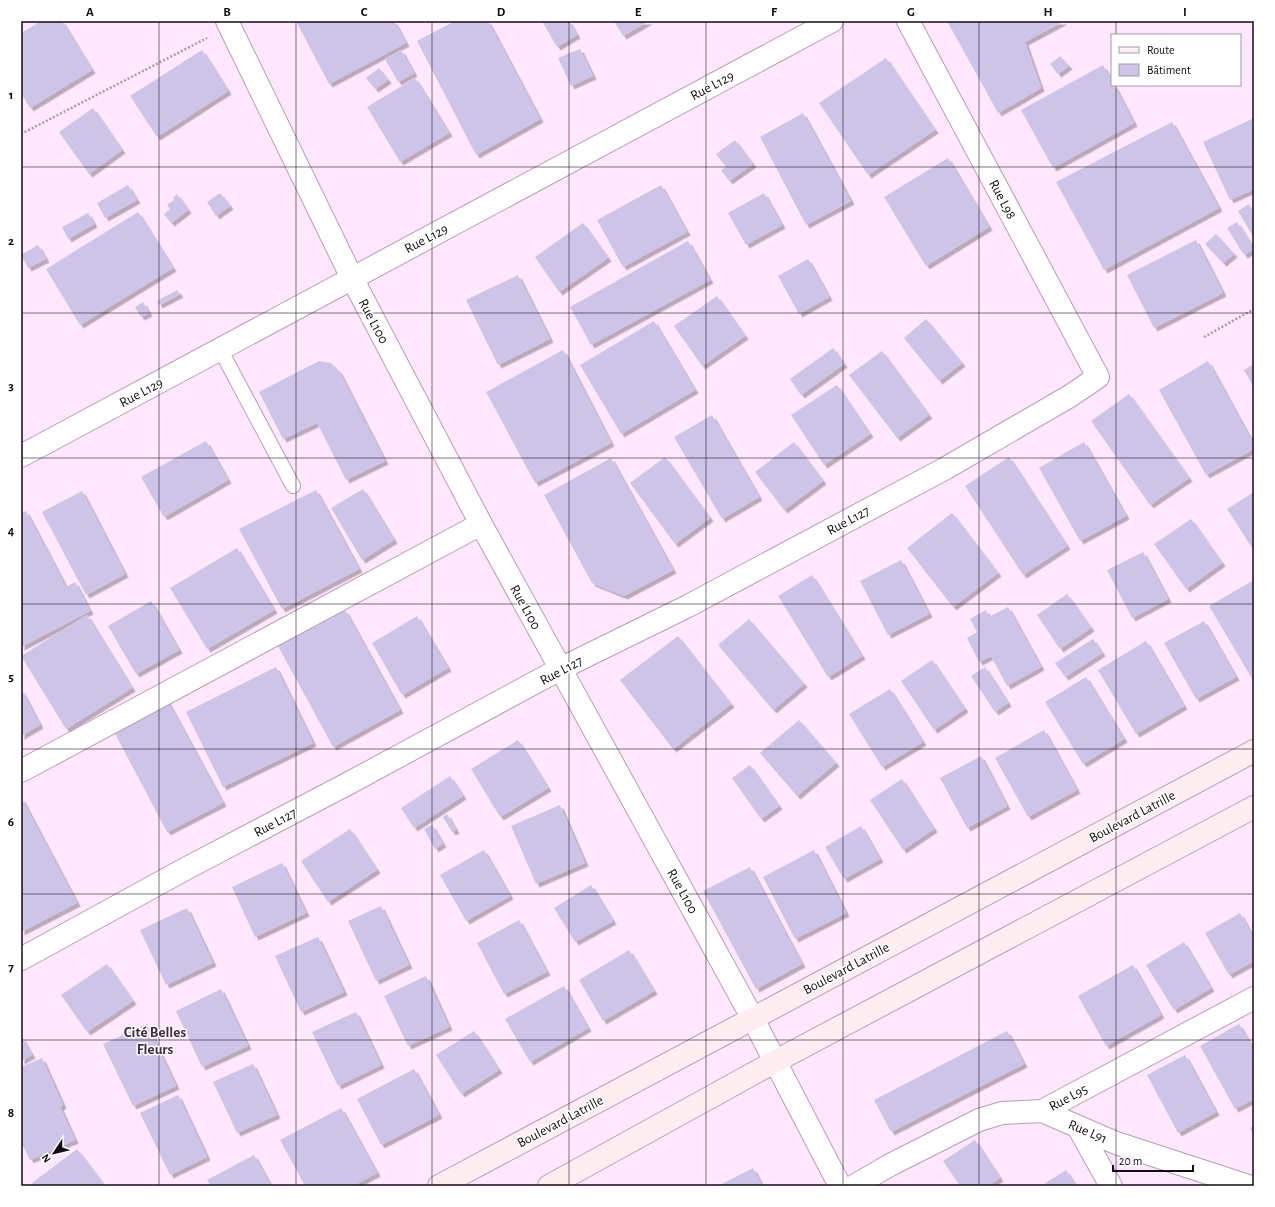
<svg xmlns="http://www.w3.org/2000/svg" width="1275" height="1207" viewBox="0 0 1275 1207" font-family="'Alegreya Sans',sans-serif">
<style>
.building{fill:#ccc5e8;filter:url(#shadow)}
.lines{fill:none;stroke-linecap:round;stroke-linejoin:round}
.lane-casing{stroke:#b99db8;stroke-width:16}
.street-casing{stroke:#b99db8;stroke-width:24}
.secondary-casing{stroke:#b99db8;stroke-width:24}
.path{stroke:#ac99ab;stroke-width:2.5;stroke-dasharray:2 2;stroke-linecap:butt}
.lane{stroke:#fff;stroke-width:14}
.street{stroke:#fff;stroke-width:22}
.secondary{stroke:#feeef2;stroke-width:22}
.grid{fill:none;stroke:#140a14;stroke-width:1;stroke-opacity:0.55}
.labels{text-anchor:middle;stroke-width:3;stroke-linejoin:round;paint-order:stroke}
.street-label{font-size:14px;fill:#140a14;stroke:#fff}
.neighbourhood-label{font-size:15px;font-weight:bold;fill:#432c43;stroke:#fff}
.neatline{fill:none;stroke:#140a14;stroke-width:1.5}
.grid-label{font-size:13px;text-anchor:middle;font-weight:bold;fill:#140a14}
</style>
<defs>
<filter id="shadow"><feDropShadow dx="3.5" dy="3.5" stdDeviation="0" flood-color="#0004"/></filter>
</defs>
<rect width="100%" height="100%" fill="#ffe7fe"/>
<!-- building -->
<path class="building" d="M 41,21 L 62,21 L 92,70 L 30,108 L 21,93 L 21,33 Z
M 296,21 L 394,21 L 406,43 L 329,84 Z
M 455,21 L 488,21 L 540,119 L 476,155 L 417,41 Z
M 542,21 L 569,21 L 577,35 L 557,47 Z
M 614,21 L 649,21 L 623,36 Z
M 947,21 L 1064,21 L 1025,42 L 1041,88 L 998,113 Z
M 580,49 L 593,76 L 571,86 L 558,58 Z
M 202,50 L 228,91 L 157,137 L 130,96 Z
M 401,50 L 414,73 L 398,82 L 385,59 Z
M 1060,56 L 1069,66 L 1058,74 L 1050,64 Z
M 886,58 L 935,130 L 868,175 L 819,103 Z
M 1103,65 L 1112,82 L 1112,85 L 1114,85 L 1134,123 L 1053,168 L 1021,110 Z
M 379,68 L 388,80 L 375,89 L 366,78 Z
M 415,78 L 449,133 L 400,162 L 367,107 Z
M 93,108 L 122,150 L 89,174 L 59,132 Z
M 803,113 L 851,201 L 806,225 L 760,137 Z
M 1254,118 L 1254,189 L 1230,200 L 1203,142 Z
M 1172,122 L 1219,208 L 1104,270 L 1056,182 Z
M 735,140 L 753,164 L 729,181 L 721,170 L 726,167 L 716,154 Z
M 948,158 L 989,227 L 926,266 L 884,197 Z
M 128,185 L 137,200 L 105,218 L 97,203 Z
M 661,185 L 687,232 L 623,267 L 597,220 Z
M 220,193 L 230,206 L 216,216 L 207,202 Z
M 764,193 L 782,225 L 746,245 L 728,213 Z
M 177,194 L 188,210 L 171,223 L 164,214 L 170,209 L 167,205 L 174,200 L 173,198 Z
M 1249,204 L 1254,213 L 1254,238 L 1238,211 Z
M 138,212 L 173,268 L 80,325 L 46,269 Z
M 88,213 L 94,224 L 68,239 L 62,227 Z
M 1237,222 L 1254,249 L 1244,255 L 1227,228 Z
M 583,223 L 608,258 L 559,292 L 535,257 Z
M 1216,234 L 1234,254 L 1223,263 L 1205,244 Z
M 1196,240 L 1223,293 L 1154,328 L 1127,275 Z
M 688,241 L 710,280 L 591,345 L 570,307 Z
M 38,245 L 46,259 L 28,268 L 21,255 Z
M 808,259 L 829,297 L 799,314 L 778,276 Z
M 518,275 L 550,339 L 498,365 L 466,300 Z
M 177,290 L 180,294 L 159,305 L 157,301 Z
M 717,296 L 745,336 L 702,366 L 674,326 Z
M 143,302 L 149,313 L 141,317 L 135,307 Z
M 926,319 L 962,363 L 939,381 L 904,338 Z
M 654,321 L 695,390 L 621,434 L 580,365 Z
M 833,348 L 844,364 L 801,395 L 790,379 Z
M 563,350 L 611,443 L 535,483 L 486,392 Z
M 882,351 L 929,415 L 897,438 L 849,375 Z
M 319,361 L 331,363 L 339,371 L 385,461 L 346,480 L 317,423 L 283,439 L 259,392 Z
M 1208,361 L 1254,445 L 1254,449 L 1206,475 L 1159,390 Z
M 1254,364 L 1254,388 L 1244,370 Z
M 837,385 L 870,434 L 824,465 L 791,415 Z
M 1129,394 L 1189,478 L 1150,505 L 1091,421 Z
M 712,415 L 759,497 L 722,519 L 674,437 Z
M 206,441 L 228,480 L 164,517 L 141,477 Z
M 794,442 L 823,481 L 784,510 L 755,472 Z
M 1084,442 L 1126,516 L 1080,541 L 1039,468 Z
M 665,457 L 710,518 L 675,544 L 630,483 Z
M 1009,457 L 1067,546 L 1023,575 L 965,486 Z
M 611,458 L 673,570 L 624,596 L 592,583 L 544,495 Z
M 363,489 L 394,540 L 362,560 L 331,508 Z
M 316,490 L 359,569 L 282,609 L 239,529 Z
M 82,491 L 125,574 L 86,595 L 42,512 Z
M 1254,492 L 1254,551 L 1227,509 Z
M 26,511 L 66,587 L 75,582 L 90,611 L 21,647 L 21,513 Z
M 952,513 L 998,573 L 953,607 L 907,548 Z
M 1191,519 L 1222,563 L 1186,589 L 1154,544 Z
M 237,548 L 274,610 L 207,649 L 170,588 Z
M 1143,552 L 1168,599 L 1132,618 L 1107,570 Z
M 901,560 L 929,614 L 888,635 L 860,581 Z
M 812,575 L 862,656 L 828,677 L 778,596 Z
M 1254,580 L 1254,682 L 1209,606 Z
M 1067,594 L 1091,628 L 1060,649 L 1037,615 Z
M 151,601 L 179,650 L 136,674 L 108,626 Z
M 1008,607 L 1041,667 L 1007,686 L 991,656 L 979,662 L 967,638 L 977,632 L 970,619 L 986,610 L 989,617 Z
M 345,610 L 400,710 L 333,747 L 278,646 Z
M 87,615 L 132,688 L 66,729 L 21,656 Z
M 417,616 L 448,668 L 402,695 L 372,643 Z
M 749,619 L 804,684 L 773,710 L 718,645 Z
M 1204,621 L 1236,677 L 1196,699 L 1164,643 Z
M 678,636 L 731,704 L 673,749 L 620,680 Z
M 1093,639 L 1102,653 L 1065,677 L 1055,663 Z
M 1146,641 L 1184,706 L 1136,734 L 1098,670 Z
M 932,660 L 965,709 L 934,730 L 901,681 Z
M 276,667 L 313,743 L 223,787 L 186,712 Z
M 985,667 L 1008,703 L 995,712 L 971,676 Z
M 1086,677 L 1124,739 L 1083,764 L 1045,702 Z
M 21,689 L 40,725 L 21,736 Z
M 890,689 L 923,742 L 882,767 L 849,714 Z
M 167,700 L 223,803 L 167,832 L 112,728 Z
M 799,720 L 836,763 L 797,796 L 760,753 Z
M 1044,730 L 1077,790 L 1028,817 L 995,758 Z
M 518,740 L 548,788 L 500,817 L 471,769 Z
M 981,756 L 1007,806 L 967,828 L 940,778 Z
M 750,765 L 779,806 L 761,819 L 732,778 Z
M 450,776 L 463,796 L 414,828 L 401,808 Z
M 902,779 L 934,829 L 903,850 L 870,800 Z
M 21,797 L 77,903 L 21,932 Z
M 560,805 L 585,863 L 536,884 L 511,826 Z
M 447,814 L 456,830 L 452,832 L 443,817 Z
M 432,825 L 443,844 L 435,849 L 424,829 Z
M 861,826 L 880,859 L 844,879 L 825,847 Z
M 350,829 L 377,870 L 328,902 L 301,861 Z
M 484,850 L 510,896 L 466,921 L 440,875 Z
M 814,850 L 846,913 L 795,939 L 763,877 Z
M 282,863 L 306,913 L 255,937 L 232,887 Z
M 750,867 L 802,964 L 756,989 L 703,891 Z
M 591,885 L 613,921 L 575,942 L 554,908 Z
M 381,906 L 409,965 L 376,981 L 348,921 Z
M 187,908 L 213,963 L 166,985 L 140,930 Z
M 1240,913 L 1254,939 L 1254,961 L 1229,975 L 1205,933 Z
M 519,920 L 547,972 L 504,994 L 477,943 Z
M 318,937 L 344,992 L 301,1012 L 275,956 Z
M 1184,942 L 1211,988 L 1174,1010 L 1146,965 Z
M 629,950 L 654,991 L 603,1021 L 579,980 Z
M 107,964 L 133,1001 L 87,1032 L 61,995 Z
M 1133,965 L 1161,1015 L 1106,1046 L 1078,996 Z
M 426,976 L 449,1027 L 408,1046 L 384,996 Z
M 564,986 L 588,1028 L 530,1062 L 505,1019 Z
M 221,989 L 248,1046 L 202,1067 L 176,1011 Z
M 356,1012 L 381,1065 L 338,1086 L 312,1032 Z
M 147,1024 L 176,1086 L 133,1106 L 103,1044 Z
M 1239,1024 L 1254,1051 L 1254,1099 L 1235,1109 L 1200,1046 Z
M 474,1031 L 499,1070 L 461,1094 L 436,1055 Z
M 1007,1031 L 1024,1064 L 891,1132 L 874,1100 Z
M 21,1036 L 32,1055 L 21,1061 Z
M 1185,1055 L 1216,1112 L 1178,1133 L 1147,1075 Z
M 42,1058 L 63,1105 L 60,1107 L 75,1140 L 30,1160 L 21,1142 L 21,1067 Z
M 253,1064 L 277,1115 L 237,1133 L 213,1082 Z
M 414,1069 L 439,1115 L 381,1145 L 357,1099 Z
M 178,1095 L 207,1157 L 170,1175 L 140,1113 Z
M 341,1108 L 377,1173 L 353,1186 L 305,1186 L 280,1140 Z
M 1254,1126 L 1254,1136 L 1250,1128 Z
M 975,1140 L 1000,1178 L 988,1186 L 960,1186 L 943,1161 Z
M 77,1149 L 105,1186 L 35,1186 L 32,1183 Z
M 254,1155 L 271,1186 L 211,1186 L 207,1180 Z
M 753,1168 L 762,1186 L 718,1186 Z
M 1066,1170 L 1076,1186 L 1041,1186 Z"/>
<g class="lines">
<defs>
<path id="lane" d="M 220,349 L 293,486"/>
<path id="street" d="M 227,21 L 352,278 L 481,524 L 753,1019 L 840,1186
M 21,456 L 832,21
M 21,771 L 481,524
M 21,959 L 187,868 L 351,782 L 560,669 L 688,606 L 946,468 L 1070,396 L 1098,377 L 908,21
M 1042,1111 L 1116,1143 L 1248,1186
M 1078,1127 L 1111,1186
M 854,1186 L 890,1165 L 979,1120 L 1002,1113 L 1042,1111 L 1254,998"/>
<path id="secondary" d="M 439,1186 L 1254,751
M 549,1186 L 776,1061 L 1254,807"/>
</defs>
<!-- lane casing -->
<use href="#lane" class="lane-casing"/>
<!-- street casing -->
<use href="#street" class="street-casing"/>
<!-- secondary casing -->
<use href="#secondary" class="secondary-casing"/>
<!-- path -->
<path class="path" d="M 21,134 L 207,38
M 1204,337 L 1254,309"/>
<!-- lane -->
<use href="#lane" class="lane"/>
<!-- street -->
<use href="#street" class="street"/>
<!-- secondary -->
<use href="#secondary" class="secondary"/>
</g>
<!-- grid -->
<path class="grid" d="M 159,21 L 159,1186M 296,21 L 296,1186M 432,21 L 432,1186M 569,21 L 569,1186M 706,21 L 706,1186M 843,21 L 843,1186M 979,21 L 979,1186M 1116,21 L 1116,35M 1116,85 L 1116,1186M 21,167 L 1254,167M 21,313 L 1254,313M 21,458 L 1254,458M 21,604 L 1254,604M 21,749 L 1254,749M 21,894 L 1254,894M 21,1040 L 1254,1040"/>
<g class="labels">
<!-- street labels -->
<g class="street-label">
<text transform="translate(712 85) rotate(-28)" y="5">Rue L129</text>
<text transform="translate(1003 199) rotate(62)" y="5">Rue L98</text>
<text transform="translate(426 238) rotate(-28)" y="5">Rue L129</text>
<text transform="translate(374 321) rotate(62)" y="5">Rue L100</text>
<text transform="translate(141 392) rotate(-28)" y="5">Rue L129</text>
<text transform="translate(848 520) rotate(-28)" y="5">Rue L127</text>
<text transform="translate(526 607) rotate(61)" y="5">Rue L100</text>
<text transform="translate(561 670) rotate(-28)" y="5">Rue L127</text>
<text transform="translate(1132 816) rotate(-28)" y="5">Boulevard Latrille</text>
<text transform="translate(275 822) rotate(-28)" y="5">Rue L127</text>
<text transform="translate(683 891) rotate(61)" y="5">Rue L100</text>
<text transform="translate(846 968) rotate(-28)" y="5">Boulevard Latrille</text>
<text transform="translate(1068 1097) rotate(-28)" y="5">Rue L95</text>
<text transform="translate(560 1121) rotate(-28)" y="5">Boulevard Latrille</text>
<text transform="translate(1088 1131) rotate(23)" y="5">Rue L91</text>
</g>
<!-- neighbourhood labels -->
<g class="neighbourhood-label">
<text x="155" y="1037">Cité Belles<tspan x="155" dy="17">Fleurs</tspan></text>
</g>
</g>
<!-- border -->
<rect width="1275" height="1207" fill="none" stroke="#ffffff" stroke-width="44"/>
<!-- legend -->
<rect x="1111" y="34" width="130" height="52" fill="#ffffff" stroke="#a19da1"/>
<rect x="1119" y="47" width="20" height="6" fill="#feeef2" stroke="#a19da1"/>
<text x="1147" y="54" font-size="12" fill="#140a14">Route</text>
<rect x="1119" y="64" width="20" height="12" fill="#ccc5e8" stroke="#a19da1"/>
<text x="1147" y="74" font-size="12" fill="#140a14">Bâtiment</text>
<!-- north arrow -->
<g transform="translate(54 1153) rotate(235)" stroke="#ffffff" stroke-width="3" paint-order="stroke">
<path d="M0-3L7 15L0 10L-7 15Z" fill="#140a14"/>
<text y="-6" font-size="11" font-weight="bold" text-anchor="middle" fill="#140a14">N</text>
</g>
<!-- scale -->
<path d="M1113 1165v6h80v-6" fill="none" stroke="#140a14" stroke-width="2"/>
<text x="1119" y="1165" font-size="12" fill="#140a14" stroke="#ffffff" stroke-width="3" paint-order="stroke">20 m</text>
<rect x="22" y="22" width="1231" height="1163" class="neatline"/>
<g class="grid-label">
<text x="90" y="16">A</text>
<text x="227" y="16">B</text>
<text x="364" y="16">C</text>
<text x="501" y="16">D</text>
<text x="638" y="16">E</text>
<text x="774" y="16">F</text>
<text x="911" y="16">G</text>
<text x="1048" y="16">H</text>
<text x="1185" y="16">I</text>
<text x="11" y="99">1</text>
<text x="11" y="245">2</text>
<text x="11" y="390">3</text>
<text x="11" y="535">4</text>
<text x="11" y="681">5</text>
<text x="11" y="826">6</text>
<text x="11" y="971">7</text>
<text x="11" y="1117">8</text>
</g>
</svg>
